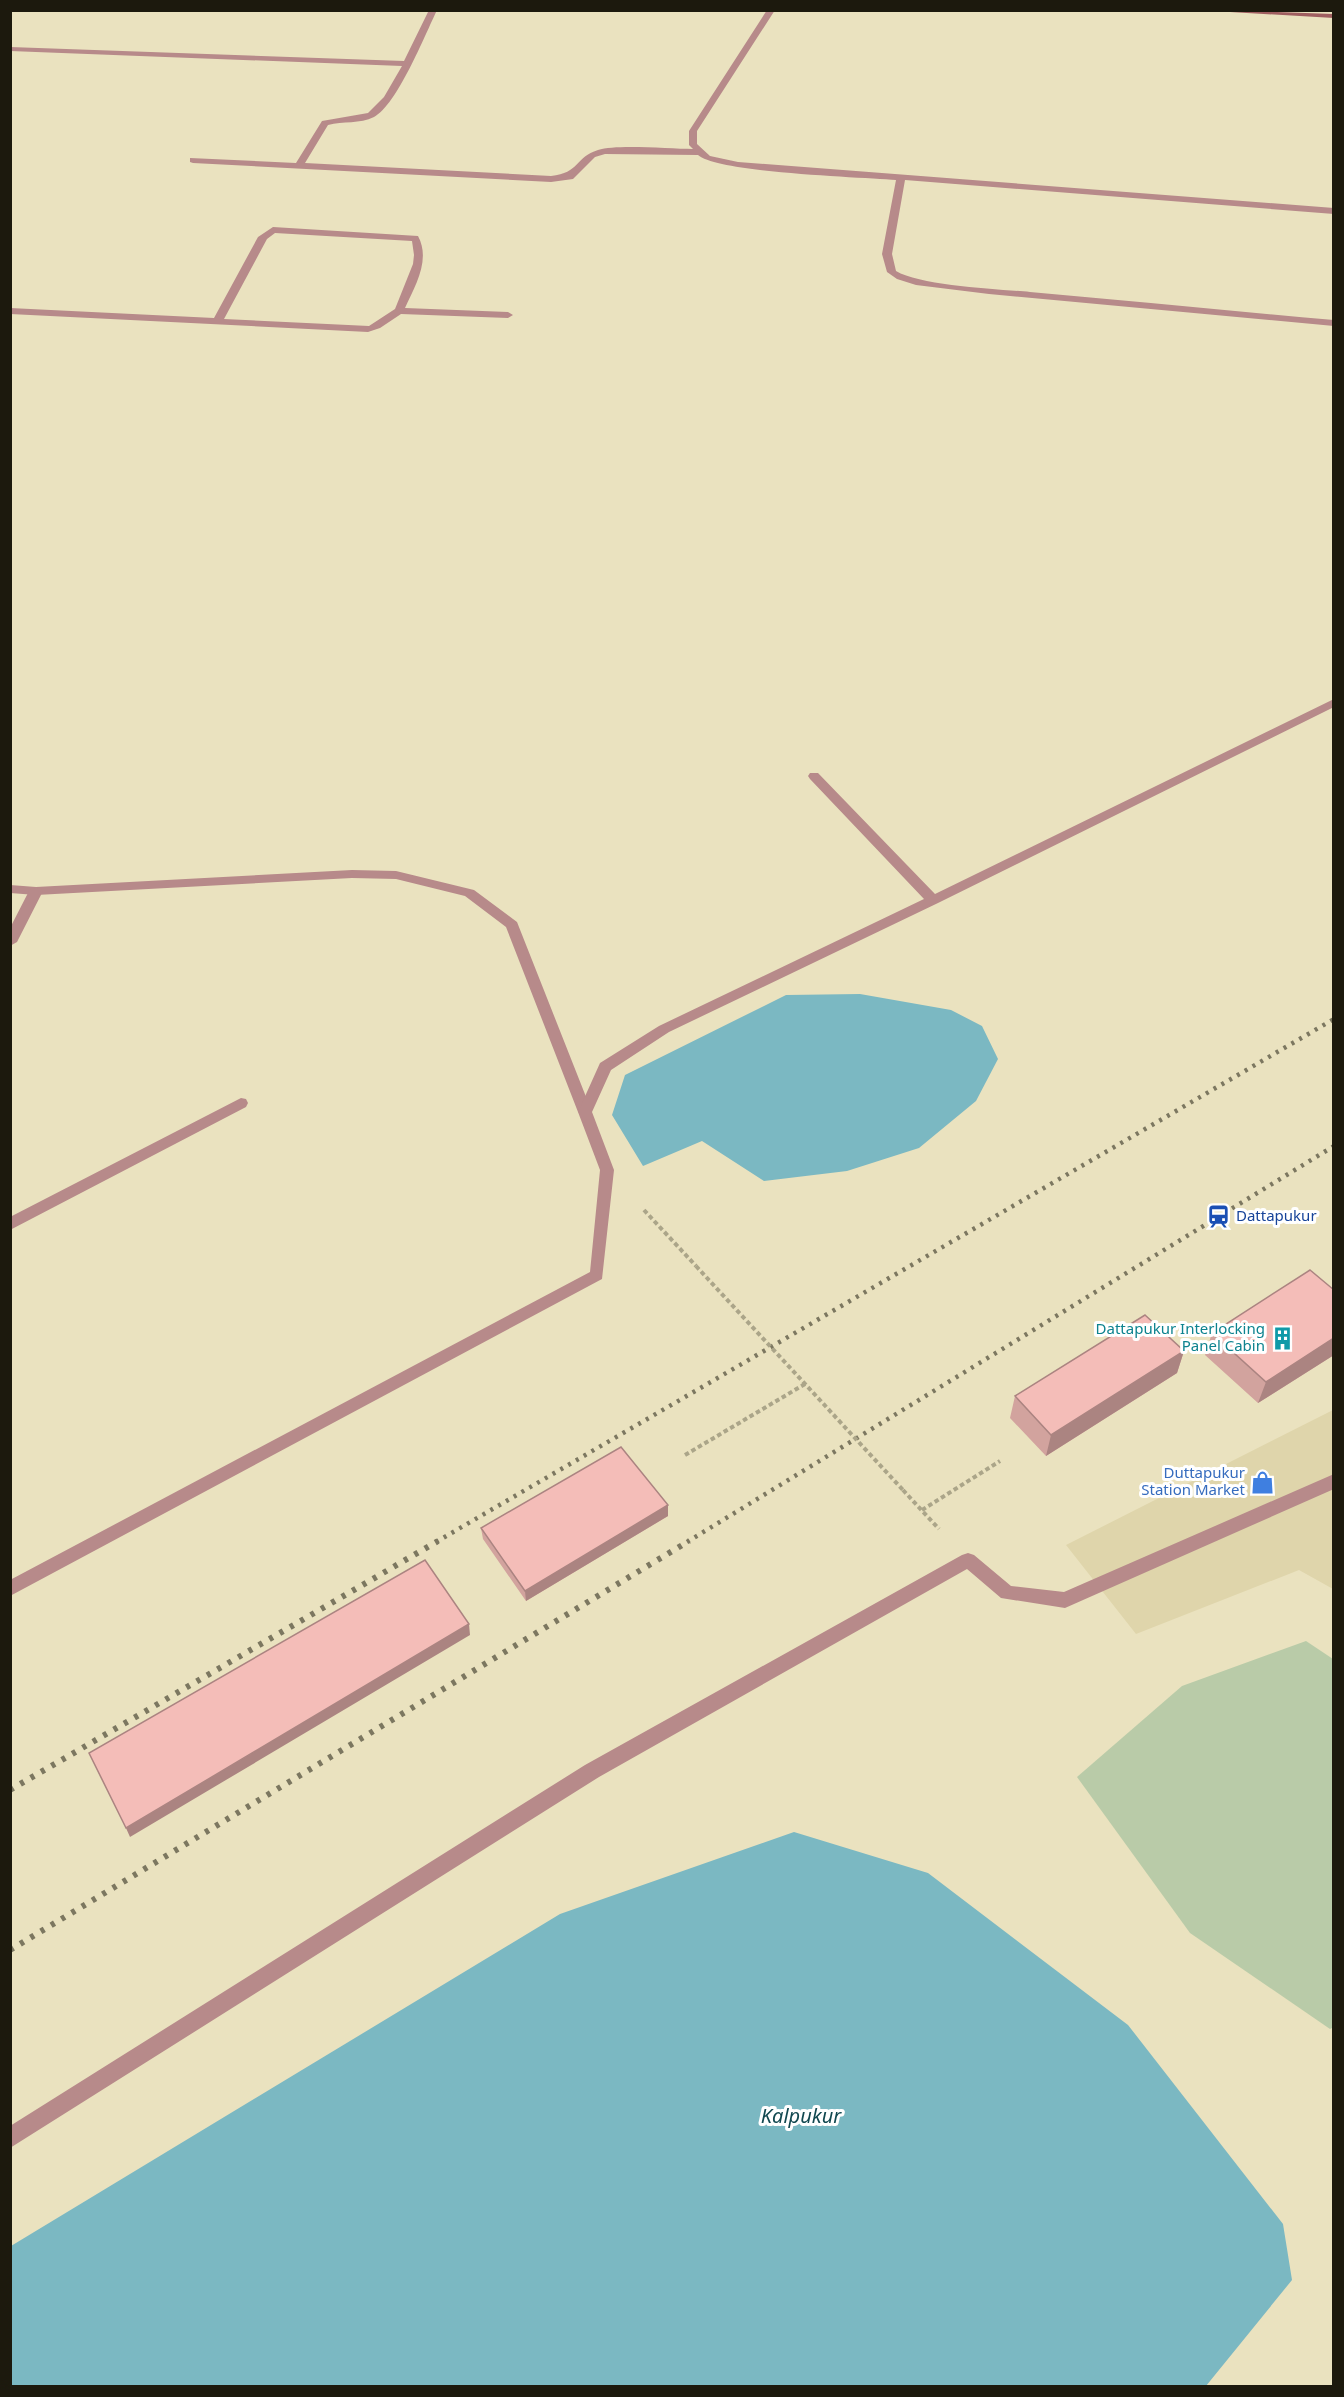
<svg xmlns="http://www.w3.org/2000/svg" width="1344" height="2397" viewBox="0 0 1344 2397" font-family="'Noto Sans',sans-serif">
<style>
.built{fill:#dfd5ab}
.green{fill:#b9cba8}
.water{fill:#7bb8c2}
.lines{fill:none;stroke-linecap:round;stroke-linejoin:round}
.path{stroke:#aba589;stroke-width:4;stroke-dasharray:4.5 3;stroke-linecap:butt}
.lane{fill:#b78a8a;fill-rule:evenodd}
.street{fill:#b78a8a;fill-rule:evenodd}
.secondary{fill:#9f5e60;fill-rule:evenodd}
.rail-far1{stroke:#7c7760;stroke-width:4.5;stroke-dasharray:3 6;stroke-linecap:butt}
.rail{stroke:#7c7760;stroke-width:6;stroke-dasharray:4 8;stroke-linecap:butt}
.path-bridge{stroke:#aba589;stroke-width:4;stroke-dasharray:4.5 3;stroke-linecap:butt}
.wall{fill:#d2a39e}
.shaded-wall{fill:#ab8481}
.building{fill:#f4bdb8;stroke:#ab8481;stroke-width:1.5}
.labels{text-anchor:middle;stroke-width:6;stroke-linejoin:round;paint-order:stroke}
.transit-label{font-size:15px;fill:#164399;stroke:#fff;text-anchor:start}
.culture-label{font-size:15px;fill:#0d838f;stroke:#fff;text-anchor:end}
.shop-label{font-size:15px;fill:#366cbe;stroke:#fff;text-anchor:end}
.near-water-label{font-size:20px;font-style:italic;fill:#114850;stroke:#fff}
</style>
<rect width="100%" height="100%" fill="#eae2bf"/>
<!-- built -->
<path class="built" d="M 1333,1410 L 1333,1589 L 1299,1570 L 1136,1634 L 1066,1545 Z"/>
<!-- green -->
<path class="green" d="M 1306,1641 L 1333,1659 L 1334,2027 L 1330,2029 L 1190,1933 L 1077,1777 L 1182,1686 Z"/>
<!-- water -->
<path class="water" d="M 860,994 L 951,1010 L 982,1026 L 998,1059 L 976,1101 L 919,1148 L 847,1171 L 764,1181 L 702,1141 L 643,1166 L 612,1115 L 625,1075 L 786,995 Z
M 794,1832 L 928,1873 L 1128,2025 L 1283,2224 L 1292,2280 L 1206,2386 L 11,2386 L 11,2246 L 560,1914 Z"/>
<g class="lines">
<!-- path -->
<path class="path" d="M 644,1210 L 696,1266
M 685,1455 L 805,1384
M 903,1490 L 939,1529
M 922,1510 L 1000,1461"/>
<!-- lane -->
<path class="lane" d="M 352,870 L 396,871 L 474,890 L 517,922 L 592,1112 L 590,1116 L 585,1117 L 578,1112 L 506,927 L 465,896 L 396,879 L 352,878 L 36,895 L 10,893 L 10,885 L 36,887 Z"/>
<!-- street -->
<path class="street" d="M 429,10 L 437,10 C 425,35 397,105 374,117 C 360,124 343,121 328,125 L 305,163 L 551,176 C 580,173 575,157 598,150 C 617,144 670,149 693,149 L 689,145 L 689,131 L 767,10 L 775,10 L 697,131 L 697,144 L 710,156 L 738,162 L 1334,208 L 1334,214 L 905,180 L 892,254 L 896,271 C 921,286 998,289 1030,292 C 1131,301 1232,311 1334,320 L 1334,326 L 989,294 L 916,285 L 897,279 L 887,272 L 882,254 L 896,180 C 862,177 718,173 698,155 L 605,154 L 595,157 L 573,179 L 551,182 L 193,163 L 190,162 L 190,158 L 296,163 L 322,121 L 368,113 L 384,97 L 402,66 L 10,51 L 10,47 L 404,61 Z
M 273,227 L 418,236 C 431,260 415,286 405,308 L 508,312 L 513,315 L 508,318 L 401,314 L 380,328 L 368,332 L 10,314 L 10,308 L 214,318 L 258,237 ZM 275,233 L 412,241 L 414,255 L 413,264 L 395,309 L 369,326 L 224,319 L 267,239 Z
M 1334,699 L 1334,707 L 938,903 L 669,1032 L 611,1070 L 592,1112 L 614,1170 L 602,1279 L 10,1596 L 10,1580 L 590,1272 L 600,1170 L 578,1112 L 600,1063 L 659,1026 L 924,899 L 810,779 L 808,776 L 810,773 L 818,773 L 935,894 Z
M 36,887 L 43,891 L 17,942 L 10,946 L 10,928 L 29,891 Z
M 241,1098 L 246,1099 L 248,1103 L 246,1107 L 10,1230 L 10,1217 Z
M 1334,1474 L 1334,1489 L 1065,1608 L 1001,1598 L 967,1569 L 599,1777 L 10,2148 L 10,2126 L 585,1765 L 962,1555 L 968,1553 L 974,1555 L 1011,1586 L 1064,1592 Z"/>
<!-- secondary -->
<path class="secondary" d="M 1226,10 L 1334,14 L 1334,18 L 1230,12 Z"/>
<!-- rail-far1 -->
<path class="rail-far1" d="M 436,1542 L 1334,1019
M 687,1542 L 1334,1146"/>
<!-- rail -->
<path class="rail" d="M 10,1790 L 438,1541
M 10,1950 L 689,1541"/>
<!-- path-bridge -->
<path class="path-bridge" d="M 696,1266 L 903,1490"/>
</g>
<!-- wall -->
<path class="wall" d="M 1334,1290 L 1334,1355 L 1258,1403 L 1205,1355 L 1212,1333 Z
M 1184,1351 L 1177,1373 L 1046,1456 L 1010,1418 L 1015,1396 Z
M 668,1505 L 668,1516 L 526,1601 L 483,1539 L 481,1528 Z"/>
<!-- shaded-wall -->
<path class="shaded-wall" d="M 1334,1338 L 1334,1355 L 1258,1403 L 1266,1382 Z
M 1184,1351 L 1177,1373 L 1046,1456 L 1051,1435 Z
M 668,1505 L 668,1516 L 526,1601 L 525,1591 Z
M 469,1624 L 470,1635 L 130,1837 L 126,1828 Z"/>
<!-- building -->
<path class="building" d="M 1310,1270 L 1334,1290 L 1334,1338 L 1266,1382 L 1212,1333 Z
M 1145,1315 L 1184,1351 L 1051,1435 L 1015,1396 Z
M 621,1447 L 668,1505 L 525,1591 L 481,1528 Z
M 425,1560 L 469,1624 L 126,1828 L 89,1753 Z"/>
<!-- icons -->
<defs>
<symbol id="station-bare" viewBox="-9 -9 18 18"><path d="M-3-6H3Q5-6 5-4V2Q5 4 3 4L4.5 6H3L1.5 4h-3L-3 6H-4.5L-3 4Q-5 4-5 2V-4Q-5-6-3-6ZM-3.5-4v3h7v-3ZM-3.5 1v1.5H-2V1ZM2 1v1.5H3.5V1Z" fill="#1a4fb4" stroke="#fff" stroke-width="2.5" paint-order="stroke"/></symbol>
<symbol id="building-bare" viewBox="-9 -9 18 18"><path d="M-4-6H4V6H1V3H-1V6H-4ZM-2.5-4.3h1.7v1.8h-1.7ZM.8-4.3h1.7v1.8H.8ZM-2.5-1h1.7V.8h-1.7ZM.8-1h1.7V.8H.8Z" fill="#0f9aa8" stroke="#fff" stroke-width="2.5" paint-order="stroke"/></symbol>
<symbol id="shop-bare" viewBox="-9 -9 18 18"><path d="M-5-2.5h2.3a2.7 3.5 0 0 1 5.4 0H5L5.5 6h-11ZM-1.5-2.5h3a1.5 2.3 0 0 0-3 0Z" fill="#3f7fe0" stroke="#fff" stroke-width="2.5" paint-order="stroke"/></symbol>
</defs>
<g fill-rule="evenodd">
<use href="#station-bare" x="1202" y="1200" width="33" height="33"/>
<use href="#building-bare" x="1266" y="1322" width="33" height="33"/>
<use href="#shop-bare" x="1246" y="1466" width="33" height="33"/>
</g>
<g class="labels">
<!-- transit labels -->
<g class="transit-label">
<text x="1236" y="1221">Dattapukur</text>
</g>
<!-- culture labels -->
<g class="culture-label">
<text x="1265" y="1334">Dattapukur Interlocking<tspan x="1265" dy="17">Panel Cabin</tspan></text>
</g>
<!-- shop labels -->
<g class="shop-label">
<text x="1245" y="1478">Duttapukur<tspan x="1245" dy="17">Station Market</tspan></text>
</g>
<!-- near-water labels -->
<g class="near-water-label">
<text x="801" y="2123">Kalpukur</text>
</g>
</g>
<!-- border -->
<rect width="1344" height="2397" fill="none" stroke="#1c190d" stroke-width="24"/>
</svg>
